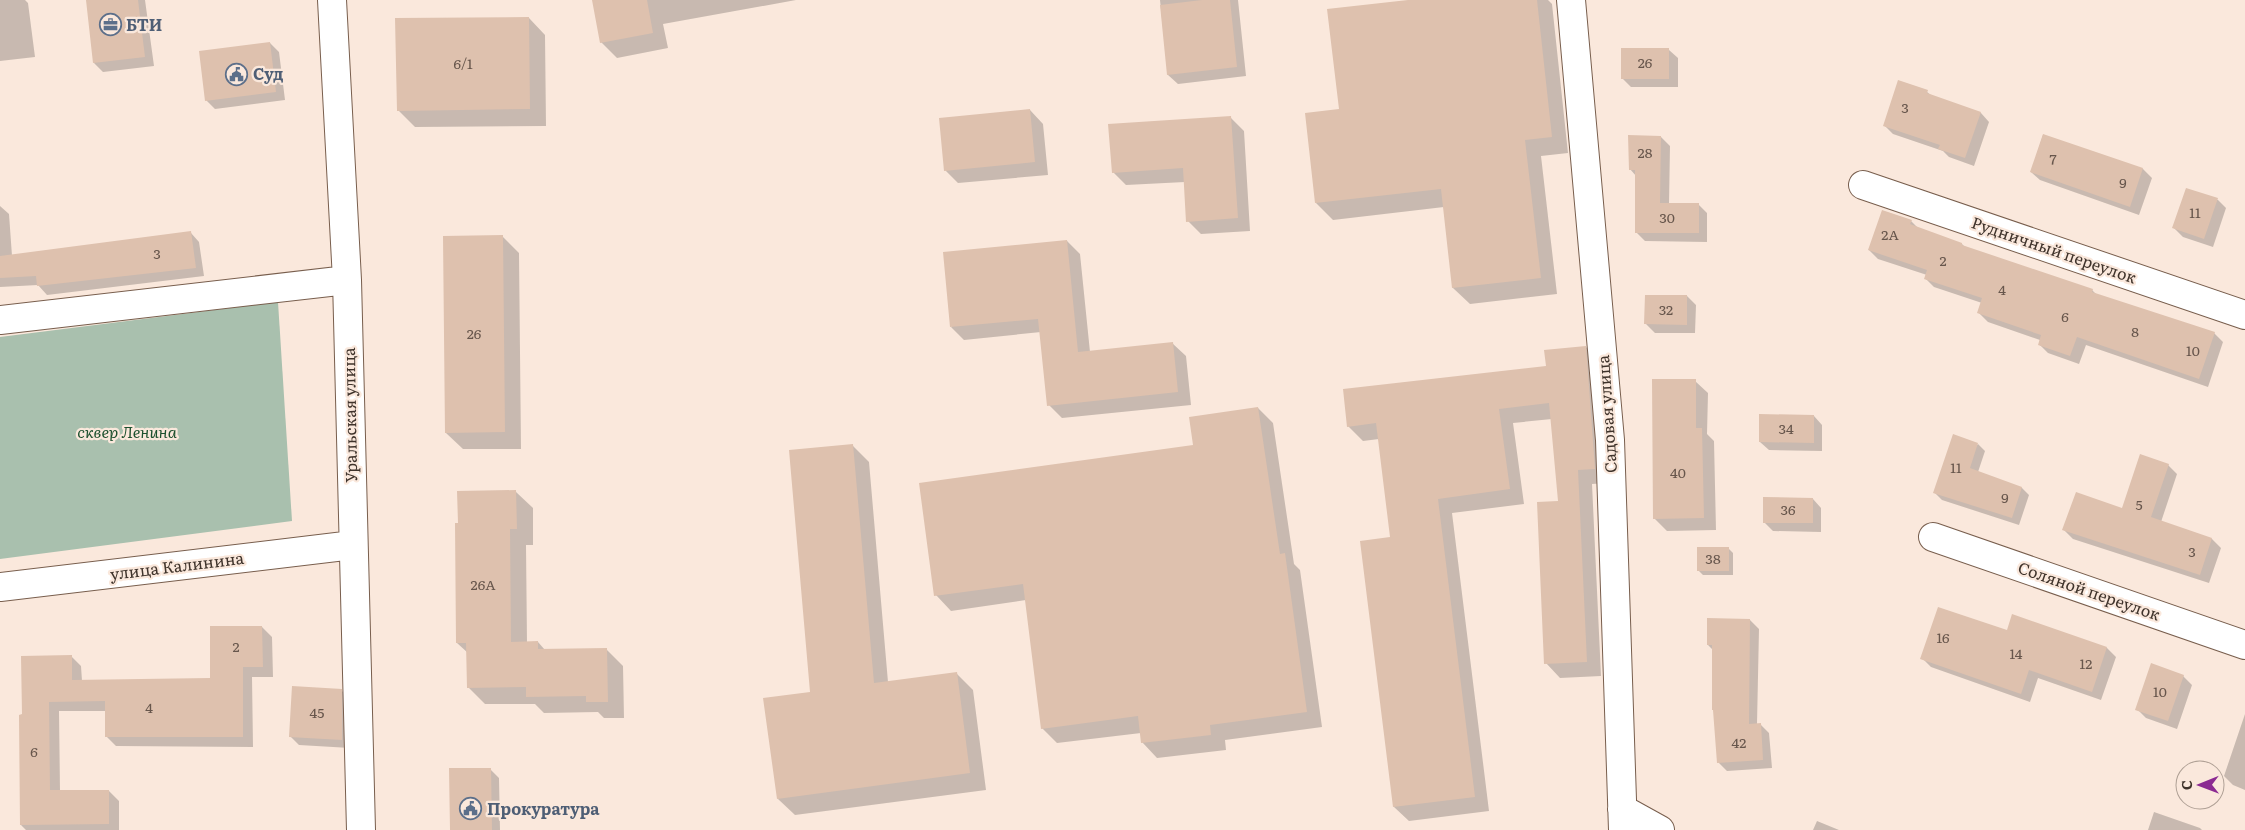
<svg xmlns="http://www.w3.org/2000/svg" width="2245" height="830" viewBox="0 0 2245 830" font-family="Literata,serif">
<style>
.green{fill:#a9c0ae}
.shadow{fill:#0003}
.building{fill:#dec1ae}
.lines{fill:none;stroke-linecap:round;stroke-linejoin:round}
.minor-casing{stroke:#785e4d;stroke-width:30}
.minor{stroke:#fff;stroke-width:28}
.labels{text-anchor:middle;stroke-width:4.5;stroke-linejoin:round;paint-order:stroke}
.number-label{font-size:14px;fill:#67564c}
.service-label{font-size:16px;font-weight:bold;fill:#4e5e75;stroke:#fae8dc;text-anchor:start}
.street-label{font-size:16px;fill:#3f332b;stroke:#fae8dc}
.park-label{font-size:16px;font-style:italic;fill:#1c502e;stroke:#fae8dc}
</style>
<rect width="100%" height="100%" fill="#fae8dc"/>
<!-- green -->
<path class="green" d="M 278,302 L 292,521 L 0,559 L 0,337 Z"/>
<!-- shadow -->
<path class="shadow" d="M 0,0 L 25,0 L 28,3 L 35,57 L 0,61 Z
M 87,0 L 145,0 L 154,66 L 103,72 L 94,63 Z
M 593,0 L 796,0 L 663,24 L 668,48 L 617,58 L 601,42 Z
M 1160,0 L 1238,0 L 1246,76 L 1178,84 L 1168,75 Z
M 1419,0 L 1548,0 L 1552,4 L 1568,153 L 1541,156 L 1557,294 L 1470,304 L 1453,288 L 1444,207 L 1333,220 L 1316,203 L 1340,110 Z
M 529,18 L 545,35 L 546,126 L 415,127 L 398,110 Z
M 270,43 L 279,52 L 285,100 L 215,109 L 206,100 Z
M 1669,50 L 1678,58 L 1678,87 L 1631,87 L 1622,78 Z
M 1927,92 L 1932,96 L 1981,113 L 1989,122 L 1974,166 L 1949,157 L 1943,151 L 1893,134 L 1884,125 Z
M 1030,110 L 1043,124 L 1048,175 L 958,183 L 945,170 Z
M 1231,118 L 1244,131 L 1250,231 L 1201,234 L 1188,221 L 1185,182 L 1126,185 L 1113,172 Z
M 2043,135 L 2143,169 L 2152,178 L 2139,215 L 2040,180 L 2031,172 Z
M 1661,137 L 1670,146 L 1669,204 L 1698,204 L 1707,213 L 1707,242 L 1645,241 L 1636,232 L 1636,176 L 1630,169 Z
M 2187,189 L 2218,200 L 2226,208 L 2213,247 L 2183,237 L 2174,228 Z
M 0,206 L 9,214 L 12,256 L 191,233 L 199,242 L 204,276 L 47,295 L 38,285 L 0,287 Z
M 1911,221 L 1919,229 L 1962,244 L 1965,247 L 2092,290 L 2098,296 L 2214,333 L 2223,342 L 2208,387 L 2086,345 L 2079,364 L 2048,353 L 2039,344 L 2040,340 L 1988,322 L 1979,313 L 1982,303 L 1934,287 L 1925,278 L 1927,275 L 1878,259 L 1869,250 Z
M 502,236 L 519,253 L 521,449 L 463,449 L 446,433 Z
M 1067,241 L 1080,254 L 1090,352 L 1172,343 L 1186,356 L 1191,405 L 1062,418 L 1049,405 L 1041,332 L 964,340 L 951,327 Z
M 1687,296 L 1696,305 L 1695,333 L 1655,333 L 1646,324 Z
M 1586,347 L 1600,362 L 1609,483 L 1592,484 L 1601,676 L 1560,678 L 1546,663 L 1560,503 L 1552,419 L 1513,423 L 1524,504 L 1452,513 L 1489,811 L 1409,821 L 1394,807 L 1392,538 L 1379,439 L 1363,441 L 1348,426 L 1547,367 Z
M 1695,381 L 1708,393 L 1707,434 L 1714,441 L 1716,530 L 1667,531 L 1654,518 Z
M 1258,408 L 1273,423 L 1294,564 L 1300,570 L 1322,727 L 1225,740 L 1226,750 L 1157,758 L 1142,742 L 1141,733 L 1057,743 L 1042,728 L 1026,600 L 951,611 L 936,595 Z
M 1814,416 L 1822,425 L 1822,451 L 1769,450 L 1760,442 Z
M 1978,444 L 1985,451 L 1978,472 L 2022,488 L 2029,495 L 2019,525 L 1942,500 L 1935,493 Z
M 853,446 L 869,462 L 888,682 L 956,673 L 973,690 L 986,790 L 795,815 L 778,799 L 811,693 Z
M 2168,465 L 2177,474 L 2161,522 L 2212,539 L 2221,548 L 2209,583 L 2073,539 L 2064,530 L 2123,510 Z
M 516,492 L 533,508 L 533,545 L 526,545 L 527,643 L 538,642 L 545,650 L 606,649 L 623,666 L 624,718 L 604,718 L 598,712 L 544,713 L 535,704 L 485,704 L 468,687 L 468,653 L 457,643 L 459,524 Z
M 1813,499 L 1821,508 L 1821,532 L 1773,531 L 1764,522 Z
M 1729,549 L 1733,553 L 1733,575 L 1703,575 L 1698,570 Z
M 1750,620 L 1759,629 L 1757,724 L 1760,724 L 1769,733 L 1772,768 L 1727,771 L 1718,762 L 1713,650 L 1708,645 Z
M 262,627 L 272,637 L 273,677 L 252,677 L 253,747 L 116,746 L 106,736 L 106,711 L 59,711 L 60,791 L 109,791 L 119,801 L 119,830 L 26,830 L 21,825 L 23,716 L 71,656 L 81,666 L 82,681 L 211,679 Z
M 2008,632 L 2107,648 L 2116,657 L 2101,700 L 2038,678 L 2030,702 L 1931,667 L 1922,658 Z
M 2183,676 L 2192,685 L 2177,729 L 2146,718 L 2137,709 Z
M 341,690 L 350,699 L 350,748 L 299,745 L 290,736 Z
M 2245,714 L 2245,790 L 2233,785 L 2224,776 Z
M 490,769 L 499,778 L 500,830 L 451,830 Z
M 2154,812 L 2200,828 L 2202,830 L 2148,830 Z
M 1817,821 L 1839,830 L 1813,830 Z"/>
<!-- building -->
<path class="building" d="M 86,0 L 138,0 L 145,57 L 93,63 Z
M 592,0 L 647,0 L 653,33 L 600,43 Z
M 1202,0 L 1230,0 L 1237,67 L 1167,75 L 1160,5 Z
M 1408,0 L 1537,0 L 1552,137 L 1525,140 L 1541,278 L 1452,288 L 1441,189 L 1315,203 L 1305,113 L 1339,109 L 1327,9 Z
M 529,17 L 530,109 L 397,111 L 395,18 Z
M 270,42 L 276,92 L 205,101 L 199,51 Z
M 1621,48 L 1669,48 L 1669,79 L 1621,79 Z
M 1898,80 L 1928,90 L 1927,93 L 1981,112 L 1965,158 L 1938,149 L 1940,145 L 1883,126 Z
M 1030,109 L 1035,162 L 944,171 L 939,118 Z
M 1231,116 L 1238,218 L 1186,222 L 1183,168 L 1112,173 L 1108,124 Z
M 2043,134 L 2143,168 L 2130,207 L 2030,172 Z
M 1628,135 L 1661,136 L 1660,203 L 1699,203 L 1699,233 L 1635,233 L 1635,170 L 1629,170 Z
M 2186,188 L 2218,198 L 2204,239 L 2172,228 Z
M 1882,210 L 1912,220 L 1910,224 L 1962,243 L 1962,245 L 2093,289 L 2092,292 L 2215,332 L 2199,379 L 2077,337 L 2070,356 L 2038,345 L 2041,335 L 1977,313 L 1982,298 L 1924,279 L 1927,270 L 1868,250 Z
M 191,231 L 196,268 L 37,286 L 36,276 L 0,278 L 0,256 Z
M 503,235 L 505,432 L 445,433 L 443,236 Z
M 1067,240 L 1078,352 L 1173,342 L 1178,392 L 1047,406 L 1038,319 L 950,327 L 943,252 Z
M 1645,295 L 1687,295 L 1687,325 L 1644,324 Z
M 1586,346 L 1595,469 L 1578,470 L 1587,662 L 1544,664 L 1537,502 L 1558,501 L 1549,403 L 1499,409 L 1510,489 L 1438,499 L 1475,797 L 1393,807 L 1360,541 L 1390,537 L 1376,423 L 1347,427 L 1343,389 L 1546,366 L 1544,350 Z
M 1652,379 L 1696,379 L 1696,428 L 1702,428 L 1704,518 L 1653,519 Z
M 1258,407 L 1280,554 L 1285,553 L 1307,712 L 1210,725 L 1211,735 L 1141,743 L 1138,716 L 1041,729 L 1023,584 L 934,596 L 919,483 L 1193,445 L 1189,417 Z
M 1759,414 L 1814,415 L 1814,443 L 1759,442 Z
M 1953,434 L 1978,443 L 1970,468 L 2022,487 L 2012,518 L 1933,493 Z
M 853,444 L 874,683 L 957,672 L 970,773 L 777,799 L 763,698 L 810,692 L 789,450 Z
M 2140,454 L 2169,464 L 2151,517 L 2212,538 L 2200,575 L 2062,530 L 2076,492 L 2122,508 Z
M 516,490 L 517,529 L 510,529 L 511,642 L 538,641 L 538,649 L 607,648 L 608,702 L 586,702 L 586,696 L 526,697 L 526,687 L 467,688 L 466,643 L 456,643 L 455,523 L 458,523 L 457,491 Z
M 1763,497 L 1813,498 L 1813,523 L 1763,523 Z
M 1697,547 L 1729,547 L 1729,571 L 1697,571 Z
M 1938,607 L 2007,630 L 2012,614 L 2107,647 L 2092,692 L 2029,670 L 2021,694 L 1920,659 Z
M 1707,618 L 1750,619 L 1749,724 L 1761,723 L 1763,760 L 1717,763 L 1713,710 L 1712,710 L 1712,645 L 1707,645 Z
M 210,626 L 262,626 L 263,667 L 243,667 L 243,737 L 105,737 L 105,701 L 49,702 L 50,790 L 109,790 L 109,824 L 20,825 L 19,715 L 22,714 L 21,656 L 72,655 L 72,680 L 210,678 Z
M 2151,663 L 2184,675 L 2168,721 L 2135,710 Z
M 292,686 L 342,689 L 342,740 L 289,737 Z
M 449,768 L 491,768 L 492,830 L 450,830 Z"/>
<g class="lines">
<defs>
<path id="minor" d="M 332,0 L 347,280 L 361,830
M 1571,0 L 1610,440 L 1623,830
M 1863,185 L 2245,315
M 0,320 L 347,280
M 1933,537 L 2245,645
M 0,587 L 353,545
M 1622,809 L 1660,830"/>
</defs>
<!-- minor casing -->
<use href="#minor" class="minor-casing"/>
<!-- minor -->
<use href="#minor" class="minor"/>
</g>
<!-- icons -->
<defs>
<symbol id="office-ring" viewBox="-11 -11 22 22"><circle r="9.5" fill="#fae8dc" stroke="#5c6f8a" stroke-width="1.5"/><path d="M-6-3h4V-5.5h4V-3h4V5H-6ZM-1-4.5V-3h2v-1.5ZM-6 0V1H6V0Z" fill="#5c6f8a"/></symbol>
<symbol id="civic-ring" viewBox="-11 -11 22 22"><circle r="9.5" fill="#fae8dc" stroke="#5c6f8a" stroke-width="1.5"/><path d="M-.6-6.5H3V-4.5H.6V-3L4-1V1h2V6H-6V1h2V-1L-.6-3ZM-1.2 2.5V6h2.4V2.5Z" fill="#5c6f8a"/></symbol>
</defs>
<g fill-rule="evenodd">
<use href="#office-ring" x="98" y="12" width="25" height="25"/>
<use href="#civic-ring" x="224" y="62" width="25" height="25"/>
<use href="#civic-ring" x="458" y="796" width="25" height="25"/>
</g>
<g class="labels">
<!-- number labels -->
<g class="number-label">
<text x="1645" y="68">26</text>
<text x="463" y="69">6/1</text>
<text x="1905" y="113">3</text>
<text x="1645" y="158">28</text>
<text x="2053" y="164">7</text>
<text x="2123" y="188">9</text>
<text x="2195" y="218">11</text>
<text x="1667" y="223">30</text>
<text x="1890" y="240">2А</text>
<text x="157" y="259">3</text>
<text x="1943" y="266">2</text>
<text x="2002" y="295">4</text>
<text x="1666" y="315">32</text>
<text x="2065" y="322">6</text>
<text x="2135" y="337">8</text>
<text x="474" y="339">26</text>
<text x="2193" y="356">10</text>
<text x="1786" y="434">34</text>
<text x="1956" y="473">11</text>
<text x="1678" y="478">40</text>
<text x="2005" y="503">9</text>
<text x="2139" y="510">5</text>
<text x="1788" y="515">36</text>
<text x="2192" y="557">3</text>
<text x="1713" y="564">38</text>
<text x="483" y="590">26А</text>
<text x="1943" y="643">16</text>
<text x="236" y="652">2</text>
<text x="2016" y="659">14</text>
<text x="2086" y="669">12</text>
<text x="2160" y="697">10</text>
<text x="149" y="713">4</text>
<text x="317" y="718">45</text>
<text x="1739" y="748">42</text>
<text x="34" y="757">6</text>
</g>
<!-- service labels -->
<g class="service-label">
<text x="126" y="31">БТИ</text>
<text x="253" y="80">Суд</text>
<text x="487" y="815">Прокуратура</text>
</g>
<!-- street labels -->
<g class="street-label">
<text transform="translate(2054 250) rotate(19)" y="6">Рудничный переулок</text>
<text transform="translate(1607 414) rotate(-94)" y="6">Садовая улица</text>
<text transform="translate(350 415) rotate(-91)" y="6">Уральская улица</text>
<text transform="translate(177 566) rotate(-7)" y="6">улица Калинина</text>
<text transform="translate(2089 591) rotate(19)" y="6">Соляной переулок</text>
</g>
<!-- park labels -->
<g class="park-label">
<text x="127" y="438">сквер Ленина</text>
</g>
</g>
<!-- north arrow -->
<g transform="translate(2200 785) rotate(269)"><circle r="24" fill="#fae8dc" stroke="#afa095"/>
<path d="M0-4L9 19L0 12L-9 19Z" fill="#8b2a92"/>
<text y="-8" font-size="14" font-weight="bold" text-anchor="middle" fill="#3f332b">С</text>
</g>
</svg>
